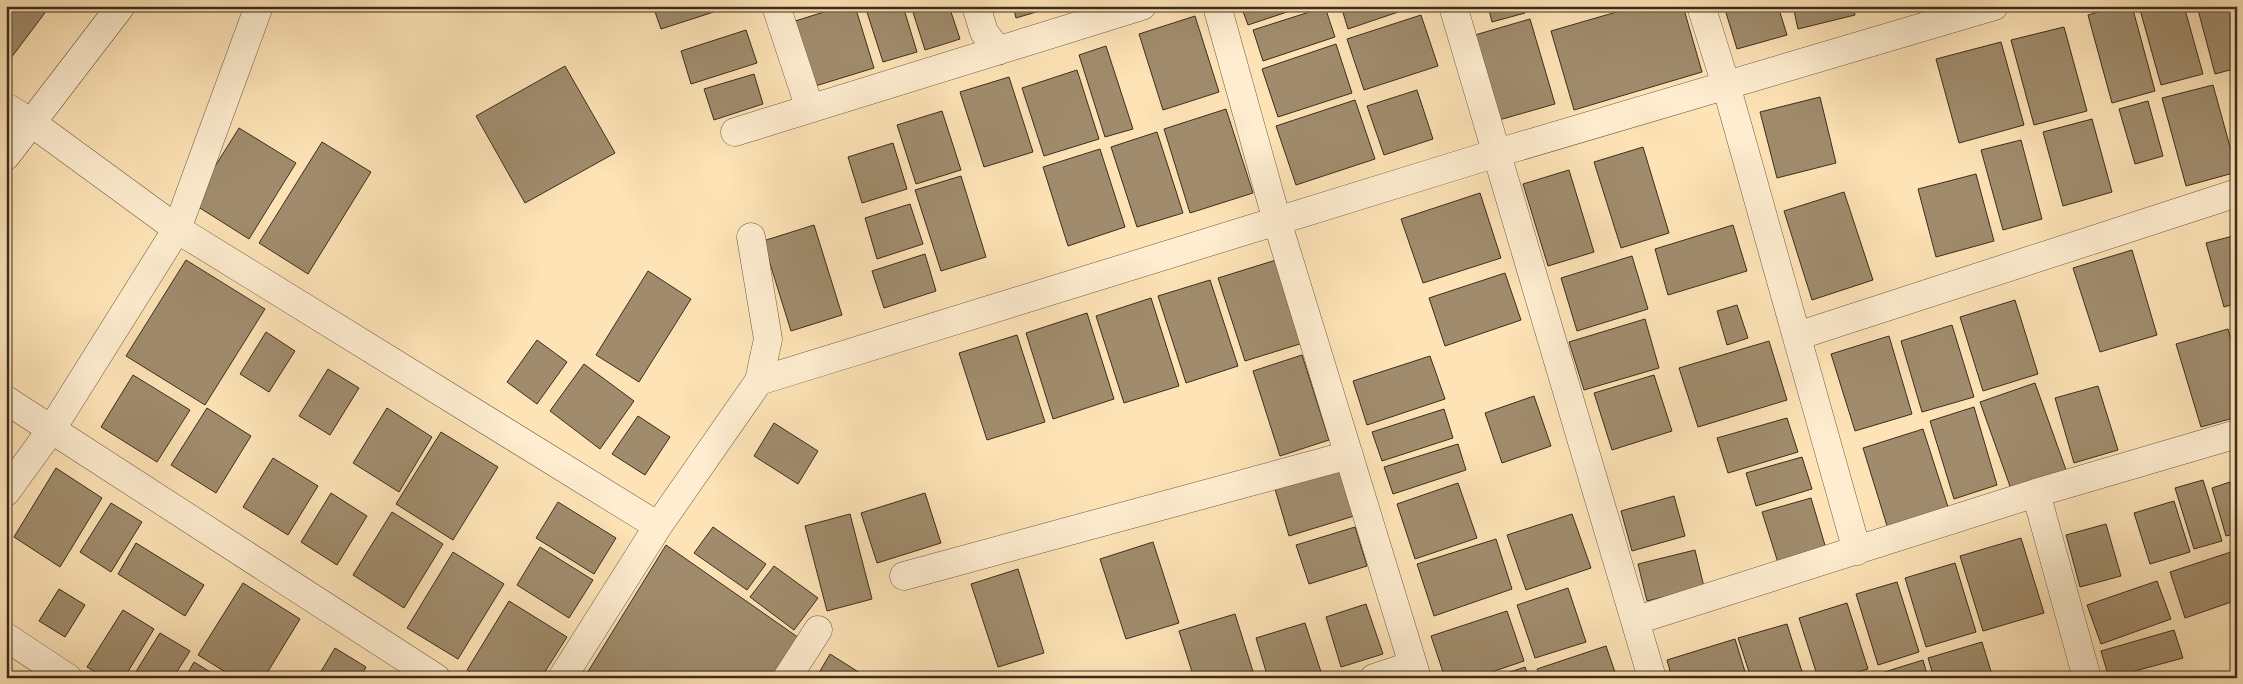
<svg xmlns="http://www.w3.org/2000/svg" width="2243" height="684" viewBox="0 0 2243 684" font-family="'IM FELL Great Primer',serif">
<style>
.building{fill:#a08c6d;stroke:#3c2d1d}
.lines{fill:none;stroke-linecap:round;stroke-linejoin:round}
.street-casing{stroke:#6c5a43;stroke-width:29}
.secondary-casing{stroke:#3c2d1d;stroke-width:29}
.street{stroke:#feedd0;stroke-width:28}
.secondary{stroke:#feedd0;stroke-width:28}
</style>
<rect width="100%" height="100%" fill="#fde3b6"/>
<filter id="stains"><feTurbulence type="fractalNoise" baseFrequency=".004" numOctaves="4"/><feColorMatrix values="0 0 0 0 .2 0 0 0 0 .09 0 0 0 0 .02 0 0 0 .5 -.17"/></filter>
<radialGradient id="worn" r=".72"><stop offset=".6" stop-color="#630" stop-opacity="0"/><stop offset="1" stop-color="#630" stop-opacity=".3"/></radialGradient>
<!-- building -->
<path class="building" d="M 6,6 L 50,6 L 8,62 L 6,61 Z
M 653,6 L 722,6 L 723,9 L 661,29 Z
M 783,6 L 812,6 L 785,15 Z
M 843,6 L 855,6 L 874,68 L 812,87 L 792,22 Z
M 865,6 L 903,6 L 917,52 L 883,62 Z
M 911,6 L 949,6 L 960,39 L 925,50 Z
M 1013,6 L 1056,6 L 1016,18 Z
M 1241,6 L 1305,6 L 1248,25 Z
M 1341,6 L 1416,6 L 1348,29 Z
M 1488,6 L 1523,6 L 1525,13 L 1492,22 Z
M 1637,6 L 1683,6 L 1702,72 L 1574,110 L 1551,31 Z
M 1724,6 L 1778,6 L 1787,35 L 1737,49 Z
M 1793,6 L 1853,6 L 1855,15 L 1798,29 Z
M 2119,6 L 2132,6 L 2155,91 L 2112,103 L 2088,15 Z
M 2139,6 L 2184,6 L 2203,74 L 2161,85 Z
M 2197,6 L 2237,6 L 2237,68 L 2215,74 Z
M 1325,7 L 1335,37 L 1263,61 L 1253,30 Z
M 1421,15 L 1438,66 L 1364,90 L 1347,39 Z
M 1195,16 L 1219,92 L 1163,110 L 1139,34 Z
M 1530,19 L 1555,104 L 1499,120 L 1475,35 Z
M 2064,27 L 2087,111 L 2034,125 L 2011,40 Z
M 746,30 L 757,63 L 691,84 L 681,51 Z
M 2001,42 L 2024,125 L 1959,143 L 1936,59 Z
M 1336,44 L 1352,93 L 1278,117 L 1262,69 Z
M 1106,46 L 1133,129 L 1105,137 L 1079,55 Z
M 565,66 L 615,153 L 525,203 L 476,116 Z
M 1077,70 L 1099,139 L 1044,156 L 1022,88 Z
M 754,74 L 763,104 L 714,120 L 704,89 Z
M 1009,77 L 1033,152 L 984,167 L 960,92 Z
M 2213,85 L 2237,172 L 2186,186 L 2162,98 Z
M 1417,90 L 1433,139 L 1384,155 L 1367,106 Z
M 1820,97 L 1836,163 L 1777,178 L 1760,112 Z
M 1355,100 L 1375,159 L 1296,185 L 1276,126 Z
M 2148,101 L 2163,156 L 2135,164 L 2119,109 Z
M 1226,109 L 1253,193 L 1190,213 L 1164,129 Z
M 942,111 L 961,170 L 916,184 L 897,125 Z
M 2092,119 L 2112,192 L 2063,206 L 2043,132 Z
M 239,128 L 296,163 L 249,239 L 192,203 Z
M 1157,132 L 1183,213 L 1137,227 L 1111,147 Z
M 2021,140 L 2042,219 L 2003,230 L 1981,150 Z
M 322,142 L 371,172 L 308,274 L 259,243 Z
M 893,143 L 907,189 L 862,203 L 848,157 Z
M 1643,147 L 1669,233 L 1621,248 L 1594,162 Z
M 1100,149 L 1125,227 L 1068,246 L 1043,167 Z
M 1569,170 L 1594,252 L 1548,266 L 1523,184 Z
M 1976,174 L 1994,241 L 1936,257 L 1918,189 Z
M 961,176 L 986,257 L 941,271 L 915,190 Z
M 1844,192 L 1873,280 L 1812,300 L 1784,211 Z
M 1480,193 L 1501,258 L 1423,283 L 1401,219 Z
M 910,204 L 923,244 L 877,259 L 865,218 Z
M 814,225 L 842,315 L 791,331 L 763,241 Z
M 1733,225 L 1747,271 L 1668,295 L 1655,249 Z
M 2237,235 L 2237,303 L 2224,307 L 2206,243 Z
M 2132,250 L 2157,335 L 2100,352 L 2073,268 Z
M 925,254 L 936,291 L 884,308 L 872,271 Z
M 1632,256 L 1648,309 L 1577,331 L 1561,278 Z
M 186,260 L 265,309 L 205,405 L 126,356 Z
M 1276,260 L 1303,343 L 1245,361 L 1218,278 Z
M 648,271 L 691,299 L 639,382 L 596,355 Z
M 1505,273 L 1521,320 L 1445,346 L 1429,298 Z
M 1210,280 L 1238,366 L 1186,383 L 1158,296 Z
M 1151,298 L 1179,386 L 1124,403 L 1096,316 Z
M 2015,300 L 2038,374 L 1983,391 L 1960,317 Z
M 1737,305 L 1748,338 L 1727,345 L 1717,311 Z
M 1087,313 L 1114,399 L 1053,419 L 1026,333 Z
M 1645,319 L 1659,368 L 1584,390 L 1569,342 Z
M 1952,325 L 1974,397 L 1922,412 L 1901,341 Z
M 2228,329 L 2237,360 L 2237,417 L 2201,427 L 2176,344 Z
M 266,332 L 295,351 L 269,392 L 240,374 Z
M 1017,335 L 1045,422 L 987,440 L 959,353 Z
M 1889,336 L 1912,414 L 1855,431 L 1831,354 Z
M 537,340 L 567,362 L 537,404 L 507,382 Z
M 1769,341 L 1787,400 L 1698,427 L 1679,368 Z
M 1302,355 L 1329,440 L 1280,456 L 1253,371 Z
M 1430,356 L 1445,399 L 1367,425 L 1353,381 Z
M 584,364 L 634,401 L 600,449 L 550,411 Z
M 328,369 L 359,388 L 330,435 L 299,416 Z
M 133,375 L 190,410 L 157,462 L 101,427 Z
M 1654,375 L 1672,431 L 1612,450 L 1594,393 Z
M 2035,383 L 2066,470 L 2011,489 L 1980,402 Z
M 2098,386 L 2118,450 L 2074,463 L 2055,398 Z
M 1534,396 L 1551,446 L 1502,463 L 1485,413 Z
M 1974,407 L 1997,485 L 1954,499 L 1930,421 Z
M 207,408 L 251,436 L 216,493 L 171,465 Z
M 387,408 L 432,437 L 399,492 L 353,463 Z
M 1444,409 L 1453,438 L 1382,461 L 1372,432 Z
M 638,416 L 670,437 L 645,475 L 612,454 Z
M 1787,418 L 1798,452 L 1728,473 L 1717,438 Z
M 774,423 L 818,451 L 798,484 L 754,456 Z
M 1923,429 L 1949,510 L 1888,529 L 1863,448 Z
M 441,432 L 498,467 L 453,540 L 396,504 Z
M 1458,444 L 1466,470 L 1393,494 L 1384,467 Z
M 1802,457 L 1812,489 L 1756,506 L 1746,473 Z
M 273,458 L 318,486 L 288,535 L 243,507 Z
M 56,468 L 102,498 L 60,567 L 14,537 Z
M 1339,469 L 1354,516 L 1289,536 L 1275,489 Z
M 2203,480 L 2222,541 L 2194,549 L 2175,488 Z
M 2230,482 L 2237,503 L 2237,533 L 2226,536 L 2212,488 Z
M 1458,483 L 1477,538 L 1415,559 L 1397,504 Z
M 331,493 L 367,516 L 337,565 L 301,542 Z
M 925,493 L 941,543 L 877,563 L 861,513 Z
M 1674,496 L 1685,536 L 1632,551 L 1621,511 Z
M 1811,498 L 1827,552 L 1779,566 L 1762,512 Z
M 2174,501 L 2190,552 L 2150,564 L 2134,513 Z
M 558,502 L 616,538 L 594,574 L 536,538 Z
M 111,503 L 142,522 L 111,572 L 80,552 Z
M 392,512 L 443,544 L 404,608 L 353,575 Z
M 850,514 L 872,599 L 827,611 L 805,526 Z
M 1572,514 L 1591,568 L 1526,590 L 1507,535 Z
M 2106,524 L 2121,576 L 2080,587 L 2066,535 Z
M 713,527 L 766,564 L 747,590 L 694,553 Z
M 1355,527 L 1367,566 L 1309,584 L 1296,545 Z
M 2021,538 L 2044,613 L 1983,631 L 1960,556 Z
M 1496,539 L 1512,589 L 1434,616 L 1417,564 Z
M 1153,542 L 1179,623 L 1126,639 L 1100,559 Z
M 136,543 L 204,585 L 185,616 L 118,574 Z
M 666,545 L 799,638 L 773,678 L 584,678 Z
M 540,547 L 593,580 L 569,618 L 517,585 Z
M 1695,550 L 1704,587 L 1647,601 L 1638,564 Z
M 2237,550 L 2237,600 L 2185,618 L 2170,572 Z
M 453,552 L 504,584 L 458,659 L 407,628 Z
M 1955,563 L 1976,632 L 1926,647 L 1905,578 Z
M 774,566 L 818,598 L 794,630 L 750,597 Z
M 1018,569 L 1044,653 L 998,667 L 971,584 Z
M 2157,581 L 2171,619 L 2101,644 L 2087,605 Z
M 1897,582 L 1919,652 L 1878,665 L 1856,594 Z
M 243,583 L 300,619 L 264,678 L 235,678 L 198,655 Z
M 1568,588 L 1586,642 L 1535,658 L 1517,605 Z
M 59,589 L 85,605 L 65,637 L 39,621 Z
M 509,601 L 567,637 L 541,678 L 480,678 L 467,670 Z
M 1847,603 L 1868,669 L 1839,678 L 1818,678 L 1799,618 Z
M 1366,604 L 1383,654 L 1341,667 L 1326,617 Z
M 123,610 L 154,629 L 124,678 L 105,678 L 87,667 Z
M 1507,611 L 1524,661 L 1474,678 L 1445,678 L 1431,636 Z
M 1235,614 L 1255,678 L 1194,678 L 1179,631 Z
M 1305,623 L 1323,678 L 1268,678 L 1256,638 Z
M 1787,624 L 1804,678 L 1751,678 L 1738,638 Z
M 2174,630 L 2183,658 L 2109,678 L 2101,651 Z
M 160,633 L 190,651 L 173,678 L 132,678 Z
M 1735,639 L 1747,678 L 1672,678 L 1667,660 Z
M 1982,642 L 1993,678 L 1934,678 L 1928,658 Z
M 1606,646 L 1617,678 L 1540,678 L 1537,669 Z
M 335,648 L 366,667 L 360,678 L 317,678 Z
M 830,654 L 868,678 L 816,678 Z
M 1923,660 L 1928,678 L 1865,678 Z
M 194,662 L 220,678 L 185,678 Z
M 1525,667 L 1529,678 L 1492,678 Z
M 2237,671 L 2237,678 L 2214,678 L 2213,677 Z"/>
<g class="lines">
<defs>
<path id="street" d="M 776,6 L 810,109
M 976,6 L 984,32 L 998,51
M 1217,6 L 1277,221 L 1417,678
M 1453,6 L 1652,678
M 1701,6 L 1726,85 L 1857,551
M 6,107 L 32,123 L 177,229 L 658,526
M 735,132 L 1142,6
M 751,237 L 768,339 L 759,381
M 1797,336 L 2237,193
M 6,400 L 436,678
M 6,492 L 51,430 L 177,229 L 259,6
M 2036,493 L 2087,678
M 904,576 L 1349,455
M 1637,620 L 2036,493 L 2237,434
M 6,637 L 68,678
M 562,678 L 658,526 L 759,381 L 1497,153 L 1994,6
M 787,678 L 818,630
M 1374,678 L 1413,665"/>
<path id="secondary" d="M 6,156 L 121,6"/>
</defs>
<!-- street casing -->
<use href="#street" class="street-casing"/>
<!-- secondary casing -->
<use href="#secondary" class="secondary-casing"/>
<!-- street -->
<use href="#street" class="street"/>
<!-- secondary -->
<use href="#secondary" class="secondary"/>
</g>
<!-- margin -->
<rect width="2243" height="684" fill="none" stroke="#fde3b6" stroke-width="25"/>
<rect x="8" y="8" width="2228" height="669" fill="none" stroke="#3c2d1d" stroke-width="2.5"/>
<rect x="12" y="12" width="2218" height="659" fill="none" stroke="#3c2d1d"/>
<rect width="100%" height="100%" filter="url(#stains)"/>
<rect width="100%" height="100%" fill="url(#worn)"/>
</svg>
